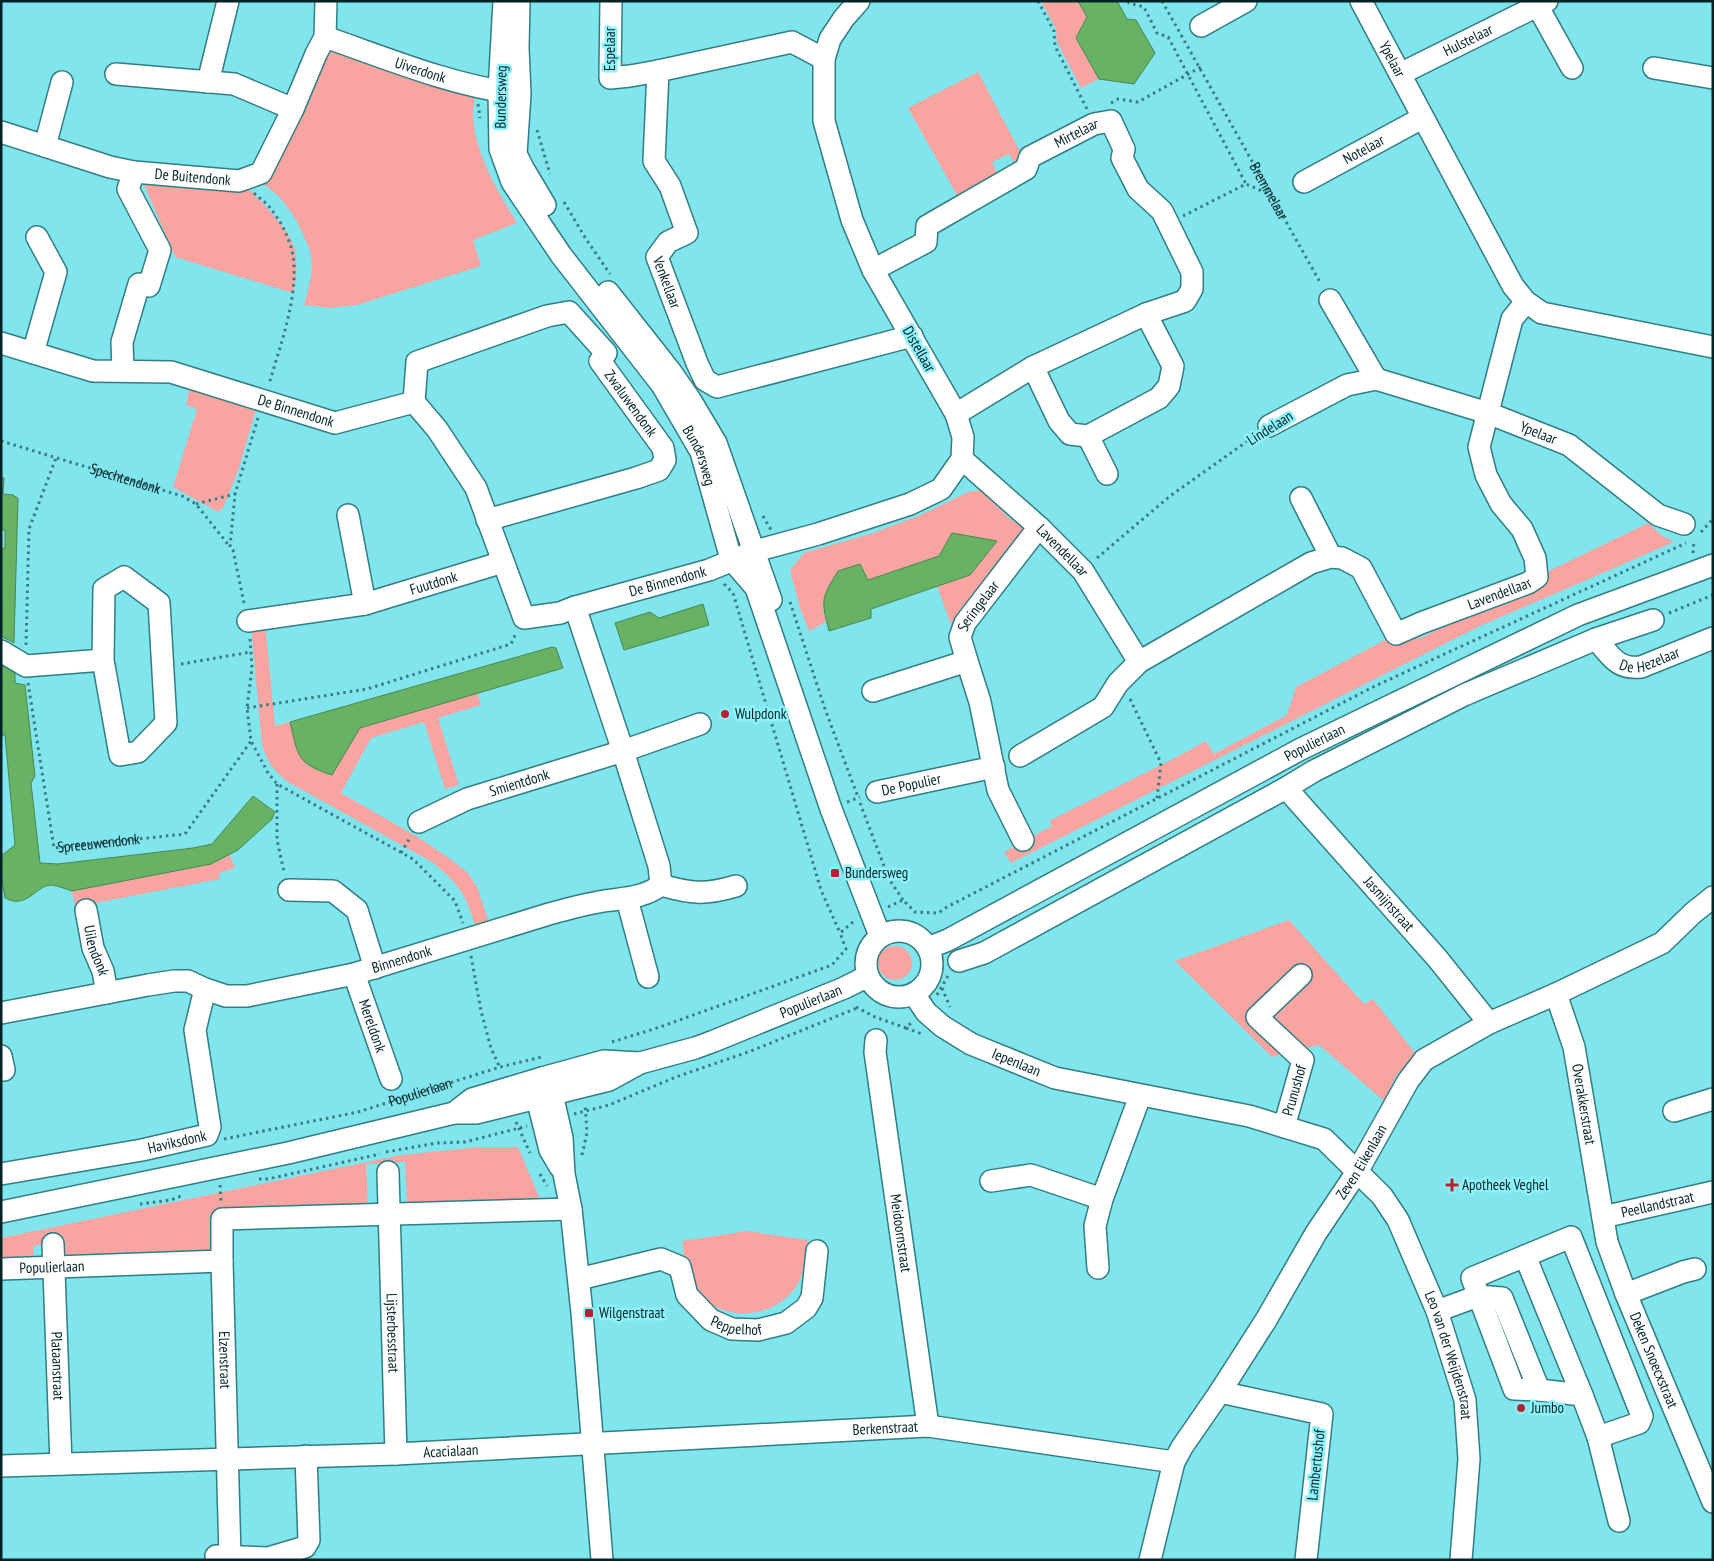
<svg xmlns="http://www.w3.org/2000/svg" width="1714" height="1561" viewBox="0 0 1714 1561" font-family="'PT Sans Narrow',sans-serif">
<style>
.green{fill:#f8a4a0}
.water{fill:#68b263;stroke:#498751}
.lines{fill:none;stroke-linecap:round;stroke-linejoin:round}
.minor-casing{stroke:#2f7e84;stroke-width:24}
.path{stroke:#3b7b80;stroke-width:3;stroke-dasharray:2.5 4;stroke-linecap:butt}
.minor{stroke:#fff;stroke-width:21}
.poi-dot{fill:#b4222f;stroke:#8ef2fb;stroke-width:2}
.labels{text-anchor:middle;stroke-width:5;stroke-linejoin:round;paint-order:stroke}
.street-label{font-size:15px;fill:#022326;stroke:#8ef2fb}
.poi-label{font-size:15px;fill:#022326;stroke:#8ef2fb;text-anchor:start}
</style>
<rect width="100%" height="100%" fill="#81e5ee"/>
<!-- green -->
<path class="green" d="M 1041,1 L 1078,1 L 1087,17 L 1076,38 L 1099,79 L 1081,88 L 1057,42 L 1056,29 Z
M 347,51 L 475,96 C 474,103 472,112 473,119 C 477,158 498,191 517,223 L 473,240 L 481,266 L 357,305 L 331,308 L 304,305 C 308,290 314,272 311,256 C 311,251 308,246 306,241 C 296,216 283,196 260,182 L 325,58 L 332,52 Z
M 978,72 L 1025,161 L 1016,166 L 1009,154 L 992,162 L 998,176 L 958,197 L 908,108 Z
M 142,180 L 247,187 C 261,202 292,231 295,251 C 298,265 296,280 293,293 L 175,257 Z
M 190,385 L 257,406 L 238,471 L 223,508 L 218,512 L 173,487 L 197,409 L 186,405 Z
M 981,490 L 1010,519 L 1029,530 L 952,627 L 937,586 L 970,575 L 939,556 L 868,580 L 860,564 L 823,607 L 826,622 L 809,631 L 800,608 L 790,570 L 804,553 L 873,533 L 921,515 L 968,492 Z
M 1648,523 L 1661,535 L 1674,542 L 1480,626 L 1011,863 L 1004,852 L 1052,826 L 1049,821 L 1173,759 L 1206,741 L 1214,754 L 1287,715 L 1296,687 L 1387,639 L 1420,638 L 1442,628 L 1445,618 L 1545,573 Z
M 265,624 L 275,726 L 290,722 C 298,753 297,766 332,775 L 360,728 L 477,693 L 481,705 L 438,718 L 459,785 L 445,789 L 424,722 L 371,738 L 341,793 L 419,838 L 449,858 L 468,873 L 477,887 L 491,928 L 477,932 C 467,896 461,886 432,862 L 288,782 C 273,770 268,763 262,745 L 251,626 Z
M 230,855 L 235,868 L 219,873 L 220,879 L 75,907 L 72,891 L 211,864 Z
M 1289,920 L 1364,1004 L 1373,999 L 1418,1057 L 1397,1074 L 1384,1101 L 1319,1045 L 1272,1057 L 1175,961 Z
M878 963a17 17 0 1 1 34 0a17 17 0 1 1-34 0Z
M 480,1147 L 518,1147 L 542,1204 L 407,1207 L 405,1162 L 366,1164 L 368,1208 L 241,1213 L 218,1253 L 62,1264 L 61,1242 L 33,1246 L 34,1264 L 1,1265 L 1,1238 L 401,1155 Z
M 747,1231 L 808,1240 C 806,1256 805,1273 796,1287 C 772,1322 714,1323 693,1285 C 685,1271 684,1256 682,1241 Z"/>
<!-- water -->
<path class="water" d="M 1078,1 L 1117,1 L 1127,19 L 1136,20 L 1155,53 L 1134,84 L 1099,79 L 1076,38 L 1087,17 Z
M 1,477 L 4,478 L 3,494 L 13,495 L 18,498 L 14,643 L 1,636 L 1,549 L 5,548 L 5,530 L 1,530 Z
M 952,533 L 997,541 L 970,575 L 871,609 L 871,618 L 829,631 C 821,599 821,599 838,571 L 860,564 L 868,580 L 939,556 Z
M 703,604 L 709,625 L 624,650 L 615,623 L 650,612 L 659,618 Z
M 552,647 L 556,648 L 563,668 L 360,728 L 332,775 C 297,764 298,756 290,722 Z
M 1,665 L 15,671 L 15,683 L 25,685 L 35,776 L 31,783 L 40,863 L 58,864 L 193,848 L 212,844 L 253,796 L 275,812 L 272,819 L 238,850 L 211,864 L 72,891 C 66,889 58,886 52,885 C 35,885 28,910 5,898 L 1,872 L 1,856 L 15,845 L 5,735 L 1,735 Z"/>
<g class="lines">
<defs>
<g id="minor">
<path id="s5" d="M 504,1 L 499,91 L 500,149 L 512,182 L 561,255 L 662,385 L 701,452 L 731,559 L 756,588 L 831,809 L 880,936"/>
<path d="M 519,1 L 518,48 L 520,94 L 516,154 L 523,168 L 545,205"/>
<path d="M 611,1 L 610,78 L 630,76 L 658,71"/>
<path id="s6" d="M 1361,1 L 1513,286 L 1526,302 L 1542,313 L 1713,347"/>
<path d="M 1538,7 L 1572,68"/>
<path d="M 1201,26 L 1246,1"/>
<path id="s7" d="M 325,37 C 386,58 448,84 512,93"/>
<path id="s8" d="M 824,59 L 792,42 L 658,71 L 654,161 L 670,186 L 687,233 L 668,242 L 657,257 L 697,363 L 705,380 L 717,387 L 912,336"/>
<path d="M 1654,68 L 1713,78"/>
<path d="M 116,74 L 234,84 L 293,109"/>
<path id="s9" d="M 1400,74 L 1547,1"/>
<path d="M 208,82 L 228,1"/>
<path id="s10" d="M 1,132 L 110,167 L 134,172 L 239,181 L 261,173 L 293,109 L 316,54 L 325,37 L 326,1"/>
<path d="M 45,146 L 62,82"/>
<path id="s11" d="M 1304,182 L 1422,118"/>
<path id="s12" d="M 873,270 L 926,242 L 927,226 L 1026,169 L 1030,157 L 1094,124 L 1111,121 L 1124,149 L 1122,158 L 1138,189 L 1162,211 L 1192,272 L 1192,289 L 1185,301 L 1146,314 L 1033,367 L 956,414"/>
<path d="M 608,292 L 671,372 L 691,401 L 716,443 L 771,600"/>
<path d="M 1330,300 L 1376,379"/>
<path id="s13" d="M 1,343 L 93,371 L 171,372 L 335,423 L 414,402 L 437,429 L 476,488 L 524,618 L 560,613 L 575,607 L 709,570 L 755,551 L 818,534 L 910,504 L 941,489 L 962,459 L 963,437 L 956,414 L 873,270 L 852,220 L 824,121 L 824,59 L 830,39 L 844,18 L 859,1"/>
<path d="M 33,353 L 56,272 L 37,237"/>
<path d="M 1033,367 L 1059,421 L 1070,434 L 1088,436 L 1159,398 L 1169,386 L 1173,366 L 1146,314"/>
<path d="M 123,370 L 122,342 L 139,284 L 149,286 L 160,250 L 128,189 L 134,172"/>
<path id="s14" d="M 414,402 L 417,362 L 547,316 L 569,312 L 606,353 L 600,361 L 663,448 L 665,460 L 659,470 L 636,478 L 487,520"/>
<path id="s15" d="M 1269,426 L 1347,385 L 1376,379 L 1488,413 L 1569,445 L 1658,515 L 1684,524"/>
<path d="M 1088,436 L 1107,474"/>
<path id="s16" d="M 962,459 L 1039,527 L 1083,571 L 1139,662"/>
<path d="M 1301,498 L 1331,557"/>
<path d="M 348,515 L 365,604"/>
<path id="s17" d="M 248,621 L 365,604 L 503,562"/>
<path id="s18" d="M 1596,639 C 1610,655 1617,670 1641,667 L 1713,638"/>
<path d="M 1,651 L 26,666 L 103,660 L 104,589 L 124,577 L 159,603 L 166,723 L 138,752 L 120,755 L 103,660"/>
<path d="M 967,661 L 980,702 L 998,790 L 1023,840"/>
<path id="s19" d="M 873,691 L 967,661 L 960,637 L 965,623 L 1039,527"/>
<path id="s20" d="M 1020,756 L 1103,707 L 1118,683 L 1139,662 L 1311,563 L 1331,557 L 1342,558 L 1361,568 L 1396,634 L 1421,623 L 1528,583 L 1537,577 L 1535,558 L 1522,529 L 1501,504 L 1486,475 L 1479,447 L 1512,319 L 1526,302"/>
<path id="s21" d="M 1286,788 L 1437,958 L 1489,1023"/>
<path id="s22" d="M 877,792 L 994,767"/>
<path id="s23" d="M 419,822 L 467,799 L 623,751 L 700,724"/>
<path d="M 661,885 C 692,894 705,895 736,886"/>
<path d="M 289,890 L 333,891 L 357,910 L 375,968"/>
<path d="M 627,899 L 648,977"/>
<path id="s24" d="M 86,910 L 93,948 L 103,971 L 107,993"/>
<circle cx="899" cy="964" r="33"/>
<path id="s25" d="M 928,948 L 948,940 L 1301,749 L 1578,615 L 1713,565"/>
<path d="M 959,961 L 984,953 L 1286,788 L 1314,771 L 1464,695 L 1596,639 L 1653,620"/>
<path id="s26" d="M 354,974 L 391,1079"/>
<path id="s27" d="M 914,994 L 926,1012 L 942,1026 L 971,1044 L 1055,1078 L 1249,1116 L 1324,1139 L 1382,1196 L 1398,1220 L 1437,1311 L 1465,1400 L 1469,1459 L 1461,1560"/>
<path id="s28" d="M 1556,994 L 1574,1047 L 1607,1242 L 1626,1294 L 1713,1502"/>
<path id="s29" d="M 1,1013 L 148,985 L 174,981 L 188,981 L 205,989 L 226,996 L 247,996 L 354,974 L 549,914 C 567,909 586,904 604,901 C 624,898 644,898 661,885 L 659,866 L 623,751 L 575,607"/>
<path id="s30" d="M 876,1040 L 875,1052 L 928,1426"/>
<path d="M 1,1056 L 4,1070"/>
<path d="M 542,1078 L 552,1094 L 562,1138 L 564,1174 L 571,1209 L 582,1313 L 602,1560"/>
<path d="M 540,1084 L 537,1098 L 550,1150 L 560,1167"/>
<path d="M 1674,1111 L 1713,1099"/>
<path d="M 454,1113 L 472,1099 L 542,1078 L 604,1061 L 640,1063"/>
<path id="s31" d="M 1284,1127 L 1303,1060 L 1257,1017 L 1301,975"/>
<path id="s32" d="M 388,1172 L 396,1454"/>
<path id="s33" d="M 1,1174 L 142,1150 L 207,1135 L 210,1127 L 195,1030 L 205,989"/>
<path d="M 991,1181 L 1031,1175 L 1102,1199"/>
<path id="s34" d="M 1,1212 L 288,1153 L 454,1113 L 476,1113 L 609,1080 L 640,1063 L 695,1048 L 714,1041 L 844,988 L 868,976"/>
<path id="s35" d="M 1603,1217 L 1713,1192"/>
<path id="s36" d="M 53,1244 L 61,1464"/>
<path d="M 1525,1256 L 1582,1395"/>
<path id="s37" d="M 222,1261 L 230,1557"/>
<path d="M 1098,1268 L 1095,1226 L 1102,1199 L 1140,1096"/>
<path id="s38" d="M 1,1269 L 222,1261 L 222,1219 L 571,1209"/>
<path id="s39" d="M 579,1279 L 661,1259 L 680,1267 L 687,1295 L 711,1320 L 732,1329 L 758,1330 L 786,1323 L 806,1308 L 812,1298 L 817,1251"/>
<path d="M 1626,1294 L 1683,1272 L 1695,1269"/>
<path d="M 1437,1311 L 1478,1296 L 1502,1298 L 1539,1390 L 1514,1389 L 1472,1278 L 1571,1237 L 1642,1416 L 1639,1423 L 1598,1437"/>
<path d="M 1539,1390 L 1582,1395 L 1598,1437 L 1619,1521"/>
<path d="M 1220,1392 L 1322,1414 L 1306,1560"/>
<path id="s40" d="M 1,1466 L 396,1454 L 928,1426 L 1174,1462"/>
<path d="M 216,1556 L 268,1558 L 305,1547 L 309,1540 L 306,1456"/>
<path id="s41" d="M 1150,1560 L 1174,1462 L 1182,1447 L 1220,1392 L 1266,1320 L 1316,1233 L 1357,1172 L 1408,1081 L 1424,1060 L 1489,1023 L 1556,994 L 1662,943 L 1693,913 L 1713,897"/>
</g>
</defs>
<!-- minor casing -->
<use href="#minor" class="minor-casing"/>
<!-- path -->
<g class="path">
<path d="M 1038,1 L 1054,31 L 1055,46 L 1087,109"/>
<path d="M 1128,1 L 1129,3 L 1144,7 L 1157,33 L 1168,37 L 1246,184"/>
<path id="s1" d="M 1162,1 L 1321,284"/>
<path d="M 1111,103 L 1118,99 L 1138,102 L 1201,67"/>
<path d="M 478,104 L 480,118"/>
<path d="M 537,130 L 550,174"/>
<path d="M 254,193 C 260,199 267,203 271,209 C 283,224 293,245 294,264 C 296,304 280,346 269,384"/>
<path d="M 564,202 L 586,239 L 610,274"/>
<path d="M 1183,216 L 1246,184 L 1271,195"/>
<path id="s2" d="M 1,441 L 182,496 L 196,504 L 230,547"/>
<path d="M 196,504 L 235,494"/>
<path d="M 763,516 L 771,530"/>
<path d="M 1701,532 L 1713,519"/>
<path d="M 1693,553 L 1694,540"/>
<path d="M 1097,558 L 1170,496 L 1256,435"/>
<path d="M 724,584 L 733,593 L 821,890 L 840,933"/>
<path d="M 790,602 L 825,709 L 858,797"/>
<path d="M 244,603 L 233,550 L 230,547 L 235,494 L 258,418"/>
<path d="M 1669,613 L 1713,595"/>
<path d="M 250,639 L 252,668 L 247,708 L 251,741 L 268,773 L 277,784 L 413,859 L 455,901 L 463,923"/>
<path d="M 26,645 L 29,529 L 56,458"/>
<path d="M 181,664 L 251,652"/>
<path id="s3" d="M 28,683 L 54,848 L 185,834 L 251,741"/>
<path d="M 1130,699 L 1161,763 L 1157,798"/>
<path d="M 247,708 L 367,689 L 511,644 L 516,633"/>
<path d="M 277,784 L 277,840 L 284,872"/>
<path d="M 847,802 L 860,797"/>
<path d="M 860,803 L 889,879 L 903,900"/>
<path d="M 401,853 L 411,836"/>
<path d="M 888,907 L 903,900 L 915,912 L 938,913 L 947,907 L 1375,686 L 1686,543"/>
<path d="M 471,956 L 481,1011 L 491,1048 L 500,1068"/>
<path d="M 942,988 L 950,1007"/>
<path d="M 937,995 L 949,974"/>
<path d="M 856,1007 L 875,1017 L 906,1028 L 911,1023"/>
<path d="M 906,1028 L 922,1034"/>
<path d="M 612,1042 L 660,1027 L 832,965 L 846,949 L 840,933 L 854,921"/>
<path d="M 574,1114 L 609,1105 L 676,1077 L 751,1051 L 857,1008"/>
<path d="M 516,1122 L 530,1153"/>
<path id="s4" d="M 224,1139 L 358,1112 L 500,1067 L 542,1057"/>
<path d="M 386,1152 L 437,1143 L 465,1142 L 527,1126"/>
<path d="M 582,1155 L 587,1133 L 585,1104"/>
<path d="M 540,1174 L 547,1186"/>
<path d="M 259,1179 L 268,1179 L 380,1154"/>
<path d="M 220,1185 L 221,1201"/>
<path d="M 140,1204 L 171,1200 L 181,1196"/>
</g>
<!-- minor -->
<use href="#minor" class="minor"/>
</g>
<!-- markers -->
<g class="poi-dot">
<circle cx="725" cy="714" r="5"/>
<rect x="830" y="868" width="10" height="10" rx="2.5"/>
<path d="M1449.5 1177.5h5v5h5v5h-5v5h-5v-5h-5v-5h5z"/>
<rect x="584" y="1308" width="10" height="10" rx="2.5"/>
<circle cx="1521" cy="1408" r="5"/>
</g>
<g class="labels">
<!-- street labels -->
<g class="street-label">
<text dy="5" stroke="none"><textPath href="#s9" startOffset="76">Hulstelaar</textPath></text>
<text transform="translate(610 49) rotate(-90)" y="5">Espelaar</text>
<text dy="5" stroke="none"><textPath href="#s6" startOffset="66">Ypelaar</textPath></text>
<text dy="5" stroke="none"><textPath href="#s7" startOffset="101">Uiverdonk</textPath></text>
<text transform="translate(501 97) rotate(-89)" y="5">Bundersweg</text>
<text dy="5" stroke="none"><textPath href="#s12" startOffset="255">Mirtelaar</textPath></text>
<text dy="5" stroke="none"><textPath href="#s11" startOffset="68">Notelaar</textPath></text>
<text dy="5" stroke="none"><textPath href="#s10" startOffset="198">De Buitendonk</textPath></text>
<text dy="5" stroke="none"><textPath href="#s1" startOffset="218">Bremmelaar</textPath></text>
<text dy="5" stroke="none"><textPath href="#s8" startOffset="410">Venkellaar</textPath></text>
<text transform="translate(919 349) rotate(60)" y="5">Distellaar</text>
<text dy="5" stroke="none"><textPath href="#s14" startOffset="318">Zwaluwendonk</textPath></text>
<text dy="5" stroke="none"><textPath href="#s13" startOffset="305">De Binnendonk</textPath></text>
<text transform="translate(1270 428) rotate(-32)" y="5">Lindelaan</text>
<text dy="5" stroke="none"><textPath href="#s15" startOffset="289">Ypelaar</textPath></text>
<text dy="5" stroke="none"><textPath href="#s5" startOffset="516">Bundersweg</textPath></text>
<text dy="5" stroke="none"><textPath href="#s2" startOffset="130">Spechtendonk</textPath></text>
<text dy="5" stroke="none"><textPath href="#s16" startOffset="136">Lavendellaar</textPath></text>
<text dy="5" stroke="none"><textPath href="#s13" startOffset="821">De Binnendonk</textPath></text>
<text dy="5" stroke="none"><textPath href="#s17" startOffset="190">Fuutdonk</textPath></text>
<text dy="5" stroke="none"><textPath href="#s20" startOffset="592">Lavendellaar</textPath></text>
<text dy="5" stroke="none"><textPath href="#s19" startOffset="160">Seringelaar</textPath></text>
<text dy="5" stroke="none"><textPath href="#s18" startOffset="66">De Hezelaar</textPath></text>
<text dy="5" stroke="none"><textPath href="#s25" startOffset="438">Populierlaan</textPath></text>
<text dy="5" stroke="none"><textPath href="#s23" startOffset="108">Smientdonk</textPath></text>
<text dy="5" stroke="none"><textPath href="#s22" startOffset="35">De Populier</textPath></text>
<text dy="5" stroke="none"><textPath href="#s3" startOffset="212">Spreeuwendonk</textPath></text>
<text dy="5" stroke="none"><textPath href="#s21" startOffset="155">Jasmijnstraat</textPath></text>
<text dy="5" stroke="none"><textPath href="#s24" startOffset="42">Uilendonk</textPath></text>
<text dy="5" stroke="none"><textPath href="#s29" startOffset="411">Binnendonk</textPath></text>
<text dy="5" stroke="none"><textPath href="#s34" startOffset="840">Populierlaan</textPath></text>
<text dy="5" stroke="none"><textPath href="#s26" startOffset="55">Mereldonk</textPath></text>
<text dy="5" stroke="none"><textPath href="#s27" startOffset="126">Iepenlaan</textPath></text>
<text dy="5" stroke="none"><textPath href="#s4" startOffset="202">Populierlaan</textPath></text>
<text dy="5" stroke="none"><textPath href="#s31" startOffset="38">Prunushof</textPath></text>
<text dy="5" stroke="none"><textPath href="#s28" startOffset="114">Overakkerstraat</textPath></text>
<text dy="5" stroke="none"><textPath href="#s33" startOffset="179">Haviksdonk</textPath></text>
<text dy="5" stroke="none"><textPath href="#s41" startOffset="455">Zeven Eikenlaan</textPath></text>
<text dy="5" stroke="none"><textPath href="#s35" startOffset="56">Peellandstraat</textPath></text>
<text dy="5" stroke="none"><textPath href="#s30" startOffset="195">Meidoornstraat</textPath></text>
<text dy="5" stroke="none"><textPath href="#s38" startOffset="51">Populierlaan</textPath></text>
<text dy="5" stroke="none"><textPath href="#s39" startOffset="195">Peppelhof</textPath></text>
<text dy="5" stroke="none"><textPath href="#s32" startOffset="161">Lijsterbesstraat</textPath></text>
<text dy="5" stroke="none"><textPath href="#s27" startOffset="699">Leo van der Weijdenstraat</textPath></text>
<text dy="5" stroke="none"><textPath href="#s37" startOffset="99">Elzenstraat</textPath></text>
<text dy="5" stroke="none"><textPath href="#s28" startOffset="381">Deken Snoecxstraat</textPath></text>
<text dy="5" stroke="none"><textPath href="#s36" startOffset="122">Plataanstraat</textPath></text>
<text dy="5" stroke="none"><textPath href="#s40" startOffset="885">Berkenstraat</textPath></text>
<text dy="5" stroke="none"><textPath href="#s40" startOffset="450">Acacialaan</textPath></text>
<text transform="translate(1316 1465) rotate(-84)" y="5">Lambertushof</text>
</g>
<!-- poi labels -->
<g class="poi-label">
<text x="735" y="719">Wulpdonk</text>
<text x="845" y="878">Bundersweg</text>
<text x="1462" y="1190">Apotheek Veghel</text>
<text x="599" y="1318">Wilgenstraat</text>
<text x="1531" y="1413">Jumbo</text>
</g>
</g>
<!-- border -->
<rect width="1714" height="1561" fill="none" stroke="#022326" stroke-width="5"/>
</svg>
